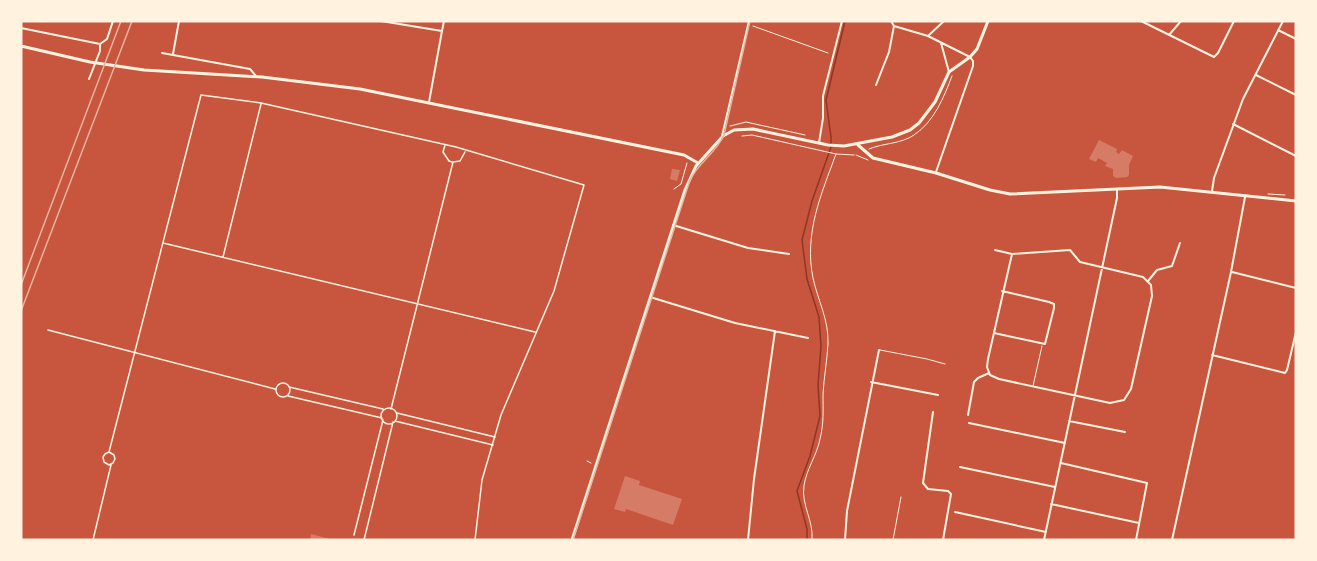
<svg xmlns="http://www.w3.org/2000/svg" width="1317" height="561" viewBox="0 0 1317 561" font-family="'Varela Round',sans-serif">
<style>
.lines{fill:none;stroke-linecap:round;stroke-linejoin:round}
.stream{stroke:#8f3625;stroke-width:1.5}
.building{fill:#d67c66}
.path{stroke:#fff3e0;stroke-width:1}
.service{stroke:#fff3e0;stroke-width:1}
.pedestrian{stroke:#fff3e0;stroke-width:1.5}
.minor{stroke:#fff3e0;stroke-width:2}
.secondary{stroke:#fff3e0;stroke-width:3}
.tram{stroke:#e9b49f;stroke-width:1.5}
.rail{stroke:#e9b49f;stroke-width:1.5}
</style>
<rect width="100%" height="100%" fill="#c8553d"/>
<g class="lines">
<!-- stream -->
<path class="stream" d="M 807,540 L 807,529 L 797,491 L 810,456 L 820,416 L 818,385 L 821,346 L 819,317 L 807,279 L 802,240 L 812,201 L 831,147 L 831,137 L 826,100 L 845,21"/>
</g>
<!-- building -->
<path class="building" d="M 1099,140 L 1117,149 L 1116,152 L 1119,154 L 1122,150 L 1133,156 L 1129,165 L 1129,175 L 1127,177 L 1116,178 L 1113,176 L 1113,169 L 1105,166 L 1107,163 L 1098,158 L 1096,162 L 1089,159 Z
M 672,169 L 680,170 L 677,181 L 670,179 Z
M 625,476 L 640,481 L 639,485 L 682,499 L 673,525 L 626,509 L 625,512 L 614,509 Z
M 311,534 L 330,539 L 330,540 L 310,540 Z"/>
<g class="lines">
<!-- path -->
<path class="path" d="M 753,26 L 828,53
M 730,126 L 746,122 L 805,135
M 742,136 L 752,135 L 836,154 L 854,155
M 869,149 C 883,143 901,144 914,135 C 934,122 944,97 952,76
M 856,155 L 868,160
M 674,189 L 681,184 L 687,163
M 1268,194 L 1285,195
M 587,461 L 591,463
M 812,540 C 814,521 801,505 804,486 C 806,470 817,455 820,439 C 824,423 823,410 823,394 C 824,377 827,361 828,344 C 829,320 818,301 813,278 C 804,233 821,195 836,154"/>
<!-- service -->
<path class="service" d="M 880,350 L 927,359 L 945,364
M 1033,386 L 1042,346
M 893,540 L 901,497"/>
<!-- pedestrian -->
<path class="pedestrian" d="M 445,145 L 443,152 L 449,161 L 452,162
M 163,243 L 535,332
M 223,257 L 261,104
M 48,330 L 275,389
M276 390a7 7 0 1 1 14 0a7 7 0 1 1-14 0Z
M 289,387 L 383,409
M 288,396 L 382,418
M381 416a8 8 0 1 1 16 0a8 8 0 1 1-16 0Z
M 391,409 L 453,162 L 460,161 L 465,152
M 397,413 L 495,437
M 395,421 L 493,445
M 109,452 L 114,455 L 115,459 L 113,463 L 109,465 L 104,462 L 103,457 L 105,454 L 109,452 L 201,95 L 261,103 L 456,147 L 584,185 L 554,291 L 501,415 L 482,480 L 475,540
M 354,535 L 383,420
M 83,540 L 89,540
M 93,540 L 111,465
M 364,540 L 393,422"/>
<!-- minor -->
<path class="minor" d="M 381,21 L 442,31 L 429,102
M 891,21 L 894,26 L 928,36 L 970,57 L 973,61 L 973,66 L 936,172
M 1141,21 L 1214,57 L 1218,53 L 1234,21
M 21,28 L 100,44
M 1278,30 L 1296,39
M 442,31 L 444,21
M 1169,35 L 1181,21
M 928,36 L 944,21
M 941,43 L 949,72
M 162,53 L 250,69 L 256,76
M 173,54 L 179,21
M 1256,75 L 1296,95
M 89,79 L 100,51 L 100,44 L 107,39 L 113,21
M 876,85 L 889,52 L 894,26
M 1233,124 L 1296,156
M 722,136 L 749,21
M 819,143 L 823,118 L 823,96 L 842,21
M 1212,191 L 1214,178 L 1243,99 L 1283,21
M 673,225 L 748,248 L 789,254
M 995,250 L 1012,254 L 1070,250 L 1080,262 L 1143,277 L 1151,285 L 1152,296 L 1131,389 L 1124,400 L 1110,403 L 999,379 L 990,375 L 987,367 L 988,359 L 1012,254
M 1232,272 L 1296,288
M 1148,281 L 1157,270 L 1172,266 L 1180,243
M 650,297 L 735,323 L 808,338
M 994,333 L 1045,344 L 1054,308 L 1054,304 L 1049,302 L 1002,291
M 1212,355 L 1285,373 L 1287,370 L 1296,332
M 871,382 L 938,395
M 933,412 L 923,483 L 928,489 L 948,491 L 951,494 L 943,540
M 968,415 L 974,382 L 978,378 L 989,373
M 1069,421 L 1125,432
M 969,423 L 1065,443
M 1061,463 L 1147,483 L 1136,540
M 960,467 L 1055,487
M 1051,504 L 1139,523
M 955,512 L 1046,532
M 748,540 L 754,479 L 775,331
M 845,540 L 847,511 L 879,350
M 1044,540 L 1117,198 L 1117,189
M 1172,540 L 1231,272 L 1245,197"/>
<!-- secondary -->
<path class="secondary" d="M 21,46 L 90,62 L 144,70 L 262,77 L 360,89 L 684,155 L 698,163
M 858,145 L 873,158 L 936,173 L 990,190 L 1010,194 L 1160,187 L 1296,201
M 572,540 L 685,190 L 696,166 L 723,136 L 734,130 L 753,129 L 828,145 L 844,146 L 892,137 L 910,130 L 919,123 L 935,102 L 949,72 L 970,57 L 977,49 L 988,21"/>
<!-- tram -->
<path class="tram" d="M 573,540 L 690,180 C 698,163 716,153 724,135 L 750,21"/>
<!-- rail -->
<path class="rail" d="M 21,285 L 121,21
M 21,311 L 132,21"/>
</g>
<!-- border -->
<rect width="1317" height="561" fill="none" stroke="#fff3e0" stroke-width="45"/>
</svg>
